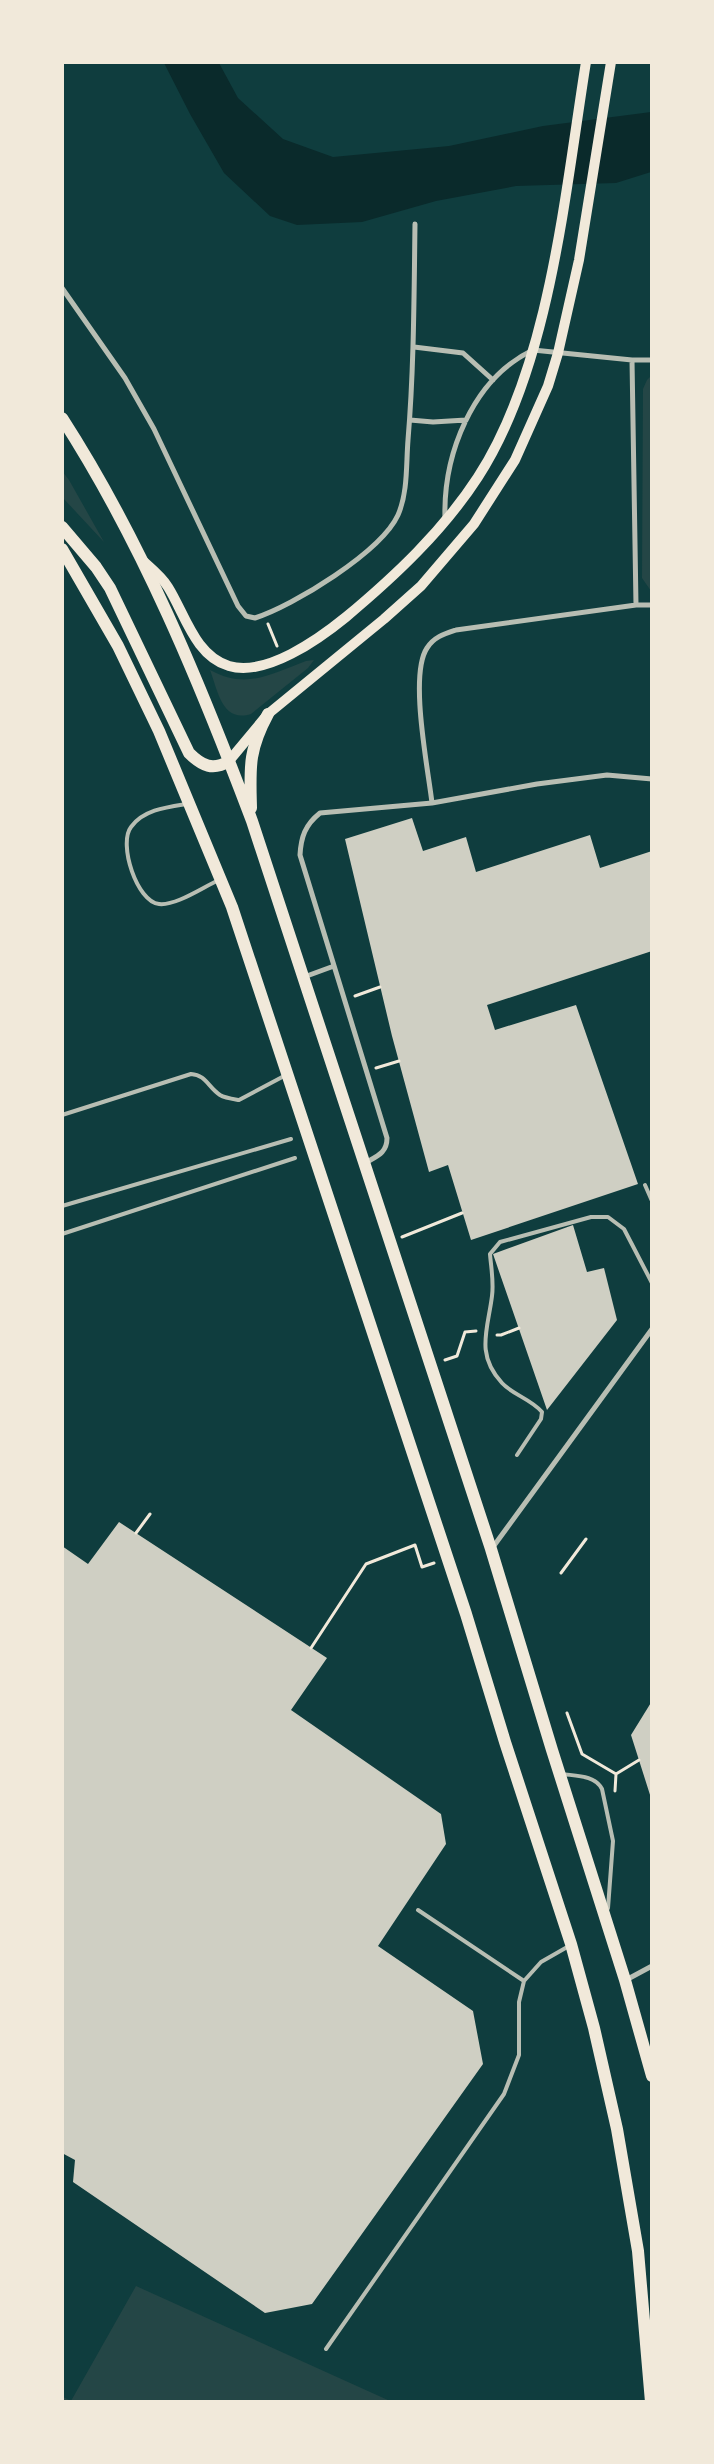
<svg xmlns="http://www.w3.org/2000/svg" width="714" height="2464" viewBox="0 0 714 2464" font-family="'Space Grotesk',sans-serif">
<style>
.green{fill:#244646}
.water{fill:#0a2a2b}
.building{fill:#cfcfc3}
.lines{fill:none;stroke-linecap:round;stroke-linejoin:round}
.path{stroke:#f1e9da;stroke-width:3}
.service{stroke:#b8beb3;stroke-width:4}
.minor{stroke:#b8beb3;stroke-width:5}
.secondary{stroke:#f1e9da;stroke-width:10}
.primary{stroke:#f1e9da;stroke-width:12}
</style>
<rect width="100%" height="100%" fill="#0f3d3e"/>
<!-- green -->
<path class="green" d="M 651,376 L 651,591 L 642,578 L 643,389 L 647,380 Z
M 62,471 L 69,480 L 104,542 L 63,498 Z
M 314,660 L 308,668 L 251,714 C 222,723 218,691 210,670 C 246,690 271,674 306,661 Z
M 136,2286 L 390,2401 L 63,2401 L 63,2397 L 71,2401 Z"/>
<!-- water -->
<path class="water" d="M 164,63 L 219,63 L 238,98 L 283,139 L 333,157 L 449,146 L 543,126 L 651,112 L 651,172 L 616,183 L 516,186 L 436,201 L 362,222 L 297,225 L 270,216 L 224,173 L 190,114 Z"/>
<!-- building -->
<path class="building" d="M 412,818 L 423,851 L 466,837 L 476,872 L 590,835 L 600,868 L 652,851 L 652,951 L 487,1005 L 495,1030 L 576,1005 L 638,1184 L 471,1240 L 448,1165 L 429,1172 L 392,1036 L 345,839 Z
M 573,1225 L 587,1272 L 604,1268 L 617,1320 L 547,1410 L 493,1254 Z
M 119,1522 L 327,1658 L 291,1710 L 441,1814 L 446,1844 L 378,1946 L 473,2011 L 483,2064 L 312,2304 L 265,2313 L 73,2182 L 75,2160 L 62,2153 L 62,1546 L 88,1564 Z
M 652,1701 L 652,1798 L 651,1798 L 631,1735 Z"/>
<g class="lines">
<!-- path -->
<path class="path" d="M 268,624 L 277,646
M 355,996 L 380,987
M 376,1068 L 399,1061
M 402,1237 L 462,1213
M 497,1335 L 501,1335 L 519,1328
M 445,1360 L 457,1356 L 465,1332 L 476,1331
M 136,1533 L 150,1514
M 561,1573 L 586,1539
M 311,1648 L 366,1564 L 415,1545 L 422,1567 L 434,1563
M 567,1713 L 582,1754 L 616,1774
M 615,1791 L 616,1774 L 639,1760"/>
<!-- service -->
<path class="service" d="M 186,804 C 167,807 143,810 131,827 C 118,844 137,902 159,904 C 176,906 203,887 219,880
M 62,1115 L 191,1074 C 206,1075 208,1087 220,1095 C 225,1098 233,1099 239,1100 L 286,1075
M 645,1185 L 652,1201
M 62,1206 L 291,1139
M 62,1234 L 295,1158
M 517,1455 L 541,1419 L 542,1412 C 531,1399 513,1395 502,1383 C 475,1354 488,1329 492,1296 C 494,1282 491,1267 490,1254 L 500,1242 L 591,1217 L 608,1217 L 624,1229 L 652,1283
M 562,1774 C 576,1776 595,1775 602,1789 L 613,1841 L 608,1908
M 418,1910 L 524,1981
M 326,2349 L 504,2094 L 519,2055 L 519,2002 L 524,1981 L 541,1962 L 569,1946"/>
<!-- minor -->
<path class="minor" d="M 62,288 L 125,378 L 154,429 L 238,606 L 246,616 L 255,618 C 293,606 381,552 398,515 C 408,492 406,465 408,440 C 414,368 414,296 415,224
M 414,347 L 463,353 L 493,380
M 632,360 L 636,605
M 410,420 L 433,422 L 466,420
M 445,519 C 443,455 472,379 533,350 L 632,360 L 652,360
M 432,803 C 428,768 409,675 427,648 C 434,637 444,634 456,630 L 636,605 L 652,605
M 304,977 L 334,966
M 365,1163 C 377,1156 387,1153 387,1138 L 300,855 C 301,837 305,825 320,813 L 432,803 L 537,784 L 607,775 L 652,779
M 493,1547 L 652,1329
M 626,1980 L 652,1966"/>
<!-- secondary -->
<path class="secondary" d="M 143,561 C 152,569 162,577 168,587 C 185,614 195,656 229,666 C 266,677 319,639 346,617 C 395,576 443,531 478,477 C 550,366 565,192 586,62
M 229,761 L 268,714 L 384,619 L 421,586 L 474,524 L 515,460 L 548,386 L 558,353 L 579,260 L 611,62"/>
<!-- primary -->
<path class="primary" d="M 62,418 C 142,542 200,683 252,821 L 491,1549 L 552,1750 L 625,1980 L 652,2076
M 62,527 L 96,567 L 110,588 L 189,753 C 202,766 213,771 229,761
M 62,549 L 118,646 L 159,731 L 232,907 L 466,1614 L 505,1742 L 571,1944 L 594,2028 L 617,2129 L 638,2251 L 651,2402
M 251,808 C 250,768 248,751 268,714"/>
</g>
<!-- border -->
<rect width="714" height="2464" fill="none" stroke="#f1e9da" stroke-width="128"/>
</svg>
